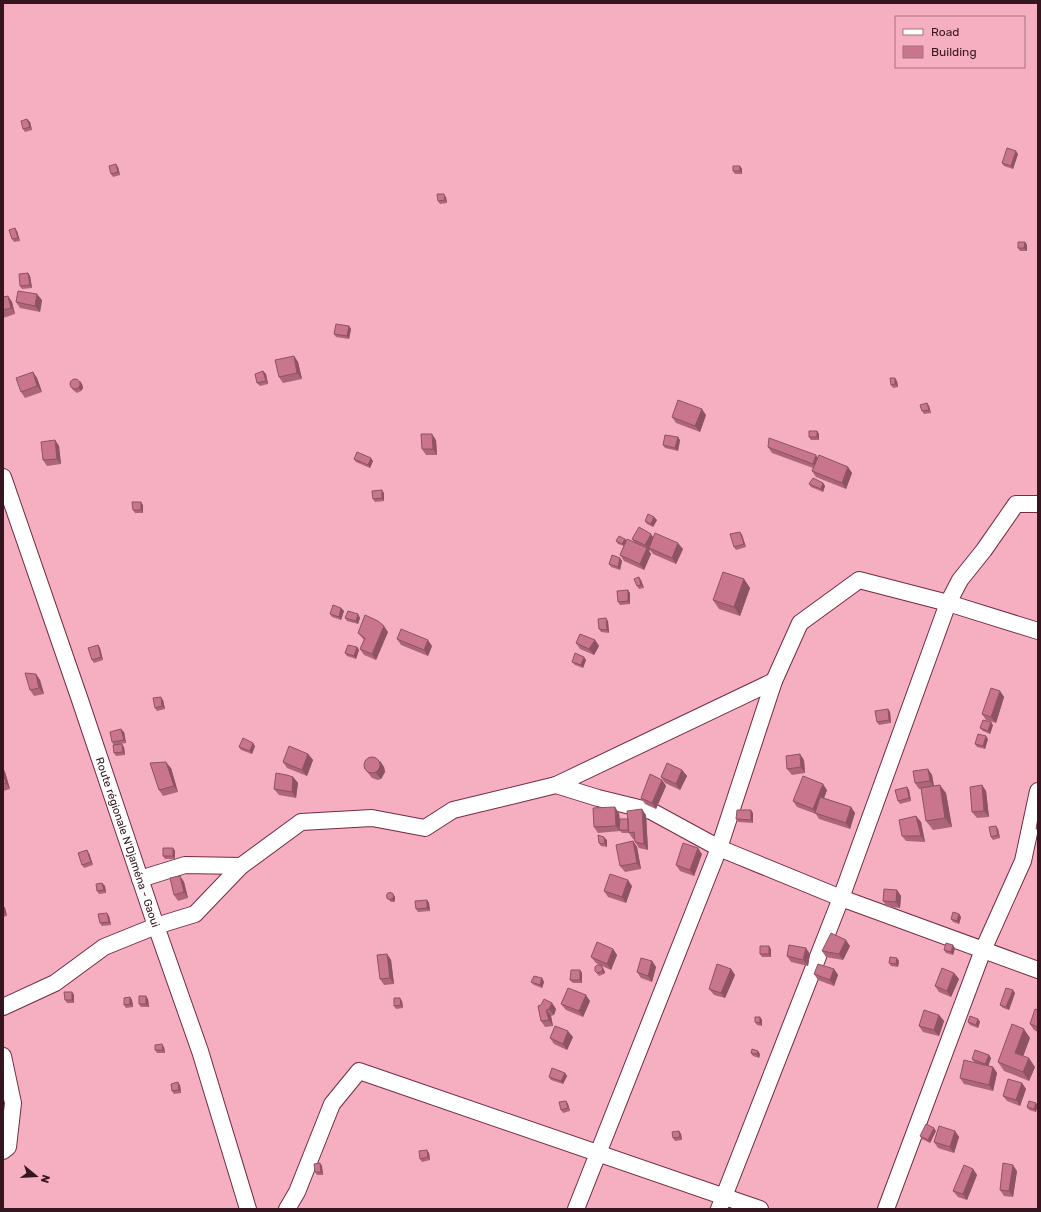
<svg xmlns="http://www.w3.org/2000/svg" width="1041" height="1212" viewBox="0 0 1041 1212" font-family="Rubik,sans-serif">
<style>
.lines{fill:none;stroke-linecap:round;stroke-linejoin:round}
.minor-casing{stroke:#752a43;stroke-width:18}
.minor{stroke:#fff;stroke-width:16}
.wall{fill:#ad6579}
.shaded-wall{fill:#8d5263}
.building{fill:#c9758d;stroke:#8d5263}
.labels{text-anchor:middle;stroke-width:3.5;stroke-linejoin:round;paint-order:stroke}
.street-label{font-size:11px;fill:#35151f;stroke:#f6afc1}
</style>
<rect width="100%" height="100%" fill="#f6afc1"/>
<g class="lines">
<defs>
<g id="minor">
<path id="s1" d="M 3,477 L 80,700 L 156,926 L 200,1051 L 248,1209"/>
<path d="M 556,785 L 774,681 L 800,623 L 859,580 L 948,603 L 1038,631"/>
<path d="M 140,879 L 185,865 L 241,866"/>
<path d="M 3,1007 L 55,983 L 104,947 L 156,926 L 195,914 L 241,866 L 301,822 L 372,818 L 425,828 L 453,810 L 556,785 L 598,798 L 651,811 L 719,848 L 841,898 L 1038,970"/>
<path d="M 3,1056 L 13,1103 L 8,1147 L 3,1151"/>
<path d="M 287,1209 L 297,1192 L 332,1104 L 359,1071 L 760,1209"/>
<path d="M 576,1209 L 719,848 L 774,681"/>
<path d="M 719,1209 L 841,898 L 948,603 L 960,580 L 984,550 L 1016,504 L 1038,504"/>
<path d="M 886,1209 L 983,950 L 1023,861 L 1038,791"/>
</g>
</defs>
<!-- minor casing -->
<use href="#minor" class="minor-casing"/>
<!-- minor -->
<use href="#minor" class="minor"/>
</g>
<!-- wall -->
<path class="wall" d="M 27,119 L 30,122 L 32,130 L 25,132 L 23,129 Z
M 1018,154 L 1013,169 L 1004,166 L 1002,163 Z
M 740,166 L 742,169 L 742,174 L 735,174 L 733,171 Z
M 118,167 L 120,175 L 113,177 L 111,174 Z
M 446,197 L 447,203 L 440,204 L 438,201 Z
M 17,231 L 20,241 L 14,242 L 12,239 Z
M 1025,242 L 1027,245 L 1027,251 L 1020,251 L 1018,248 Z
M 28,273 L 30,276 L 32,288 L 22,289 L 20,286 Z
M 8,296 L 12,302 L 15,314 L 3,318 L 3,297 Z
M 42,300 L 40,312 L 20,308 L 16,302 Z
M 349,326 L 351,329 L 349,339 L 336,337 L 334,334 Z
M 294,356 L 298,362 L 302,379 L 283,383 L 279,377 Z
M 263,371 L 266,374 L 268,384 L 260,386 L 257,383 Z
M 33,372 L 37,378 L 42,392 L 25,398 L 21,392 Z
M 897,381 L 898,387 L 893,388 L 891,385 Z
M 82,384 L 83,388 L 81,391 L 77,393 L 73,390 L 71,387 Z
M 927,403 L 929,406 L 931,413 L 924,414 L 922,411 Z
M 706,415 L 700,432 L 676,423 L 672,417 Z
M 817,431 L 819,434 L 819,440 L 811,440 L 809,437 Z
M 55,440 L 59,446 L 61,464 L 47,466 L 43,460 Z
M 436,440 L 437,455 L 426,455 L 422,449 Z
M 680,440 L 678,451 L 665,448 L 663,445 Z
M 768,447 L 818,458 L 848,467 L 852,473 L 846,489 L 816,477 L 812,471 L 813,468 L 772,453 Z
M 354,459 L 373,461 L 370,468 L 356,462 Z
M 823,483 L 825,486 L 823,492 L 811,487 L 809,484 Z
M 384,493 L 384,501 L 375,502 L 373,499 Z
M 143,505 L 143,513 L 135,513 L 133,510 Z
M 654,517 L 657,520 L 653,527 L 647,524 L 645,521 Z
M 740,532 L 742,535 L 746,547 L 736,550 L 734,547 Z
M 654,537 L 683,549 L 676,564 L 653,554 L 650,550 L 649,551 L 651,554 L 644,570 L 624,561 L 620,555 L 624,546 L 618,544 L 616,541 L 625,539 L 626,541 L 634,542 L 632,539 Z
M 620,558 L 622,561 L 620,570 L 611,567 L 609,564 Z
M 744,579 L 750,588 L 740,616 L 719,609 L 713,600 Z
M 641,580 L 644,588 L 639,589 L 637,586 Z
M 630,593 L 630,604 L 620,605 L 618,602 Z
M 341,608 L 344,611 L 341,620 L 332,617 L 330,614 Z
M 358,614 L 360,618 L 358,624 L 347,621 L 345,618 Z
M 608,621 L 609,633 L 601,632 L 599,629 Z
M 388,632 L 376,660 L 364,655 L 360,649 L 364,640 L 358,633 Z
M 397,639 L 432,646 L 428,656 L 401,645 Z
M 595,640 L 599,646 L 594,655 L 580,649 L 576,643 Z
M 98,645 L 100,648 L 103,660 L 94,663 L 92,660 Z
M 357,647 L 359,650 L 356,659 L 347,656 L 345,653 Z
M 584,657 L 586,660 L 583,668 L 575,665 L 572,662 Z
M 36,674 L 40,680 L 44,694 L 34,696 L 30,690 Z
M 1000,691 L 1004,697 L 996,723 L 986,720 L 982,714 Z
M 163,700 L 165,709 L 157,711 L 155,708 Z
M 888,709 L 890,712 L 891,723 L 879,725 L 877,722 Z
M 993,725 L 990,734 L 983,731 L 980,728 Z
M 124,732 L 126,743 L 115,745 L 124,747 L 125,755 L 116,756 L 114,753 L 114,745 L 112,742 Z
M 988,739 L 985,749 L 977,747 L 975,744 Z
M 255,746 L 252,754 L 241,750 L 239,747 Z
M 308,754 L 313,760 L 307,776 L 287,768 L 283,762 Z
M 804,760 L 805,773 L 792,775 L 787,769 Z
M 380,761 L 384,767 L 385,772 L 381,779 L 378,780 L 372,778 L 364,768 Z
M 3,768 L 5,772 L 10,789 L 3,791 Z
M 171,768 L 178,792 L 163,796 L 159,790 Z
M 928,769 L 932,775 L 934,786 L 946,793 L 952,827 L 933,830 L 926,821 L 921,789 L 919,789 L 915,783 Z
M 682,770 L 687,776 L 680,790 L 665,783 L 661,777 Z
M 293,777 L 298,783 L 296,798 L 279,795 L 274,789 Z
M 662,780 L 666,786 L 656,809 L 645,804 L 641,798 Z
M 982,785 L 986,791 L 989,817 L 977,818 L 972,812 Z
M 827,790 L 824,798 L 851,807 L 855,813 L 850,829 L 819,819 L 816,814 L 797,807 L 793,801 Z
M 909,790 L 911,801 L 900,804 L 898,801 Z
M 619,813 L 620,820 L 628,819 L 646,815 L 648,850 L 639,848 L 635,842 L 634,839 L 633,839 L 629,833 L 622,833 L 620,831 L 598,833 L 594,827 Z
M 753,813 L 753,823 L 738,822 L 736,819 Z
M 916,816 L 921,822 L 925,842 L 906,841 L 902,836 Z
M 998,829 L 1000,838 L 993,840 L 991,837 Z
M 607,840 L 607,847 L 601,846 L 599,843 Z
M 633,841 L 637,847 L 641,869 L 625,872 L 620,866 Z
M 173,848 L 175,851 L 175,859 L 165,859 L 163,856 Z
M 89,853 L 93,865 L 84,868 L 82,865 Z
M 702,854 L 694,876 L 680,871 L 676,865 Z
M 180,876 L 184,882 L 188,898 L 178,901 L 174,895 Z
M 102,883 L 105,886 L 106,893 L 99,894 L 97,891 Z
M 632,886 L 626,903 L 608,897 L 604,891 Z
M 897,890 L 901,896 L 900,908 L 887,907 L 883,901 Z
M 393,894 L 395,897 L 395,900 L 394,902 L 391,902 L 387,898 Z
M 427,900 L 429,903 L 430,911 L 418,912 L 416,909 Z
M 3,905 L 5,908 L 7,916 L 3,917 Z
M 959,914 L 961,917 L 959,924 L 953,922 L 951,919 Z
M 109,916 L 111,925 L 102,926 L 100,923 Z
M 850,946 L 843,960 L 826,957 L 822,951 Z
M 955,948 L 953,955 L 946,953 L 944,950 Z
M 613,949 L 617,955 L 611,970 L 602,966 L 605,972 L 604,974 L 599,976 L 595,971 L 600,965 L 596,963 L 591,957 Z
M 771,949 L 771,957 L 762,957 L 760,954 Z
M 387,954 L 391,960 L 394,984 L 384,985 L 380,979 Z
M 810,954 L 808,966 L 791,962 L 787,956 Z
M 652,961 L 656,967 L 652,982 L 641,978 L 637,972 Z
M 899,961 L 898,967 L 891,966 L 889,963 Z
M 731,969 L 735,975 L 725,998 L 714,995 L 709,989 Z
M 834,969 L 838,975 L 834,986 L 818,980 L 814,974 Z
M 580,970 L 582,973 L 582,983 L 573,983 L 570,980 Z
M 954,973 L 959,979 L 951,997 L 939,992 L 935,986 Z
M 542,978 L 544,982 L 542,988 L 534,985 L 531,982 Z
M 72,992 L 74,995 L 74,1003 L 67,1003 L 65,1000 Z
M 1015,993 L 1009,1010 L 1003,1008 L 1000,1005 Z
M 130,997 L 132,1000 L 133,1007 L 126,1008 L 124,1005 Z
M 148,999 L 149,1007 L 141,1007 L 139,1004 Z
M 402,1001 L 403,1008 L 396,1009 L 394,1006 Z
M 590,1001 L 583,1017 L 566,1010 L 561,1004 Z
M 552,1003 L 556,1009 L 554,1015 L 551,1016 L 553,1026 L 545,1027 L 541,1021 L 538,1006 Z
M 1038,1010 L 1038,1032 L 1034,1030 L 1030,1024 Z
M 939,1015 L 944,1021 L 939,1036 L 923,1032 L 919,1026 Z
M 760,1017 L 762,1020 L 762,1026 L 757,1025 L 755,1022 Z
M 978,1019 L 980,1022 L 978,1028 L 970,1025 L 968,1022 Z
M 573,1037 L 567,1050 L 554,1044 L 550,1038 Z
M 1030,1038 L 1023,1056 L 1035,1067 L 1029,1081 L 1004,1071 L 998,1062 Z
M 164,1047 L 165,1053 L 157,1053 L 155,1050 Z
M 751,1053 L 760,1054 L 759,1058 L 753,1056 Z
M 989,1055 L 991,1058 L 988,1066 L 993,1067 L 997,1073 L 993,1091 L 964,1084 L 960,1078 L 981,1065 L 974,1062 L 972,1059 Z
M 565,1073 L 567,1076 L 563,1084 L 551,1080 L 549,1077 Z
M 1022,1083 L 1026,1089 L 1020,1106 L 1007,1101 L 1003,1096 Z
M 180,1085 L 181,1093 L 174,1094 L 172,1091 Z
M 566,1101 L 568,1104 L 570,1111 L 563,1113 L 561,1110 Z
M 1036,1103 L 1036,1112 L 1029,1110 L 1027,1107 Z
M 679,1131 L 681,1134 L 682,1140 L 675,1141 L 673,1138 Z
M 936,1131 L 930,1143 L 922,1139 L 920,1136 Z
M 955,1131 L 959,1137 L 954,1153 L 938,1148 L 934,1142 Z
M 429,1153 L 430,1160 L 422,1162 L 420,1159 Z
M 320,1163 L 322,1166 L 323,1175 L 317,1175 L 315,1172 Z
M 973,1169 L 977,1175 L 967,1200 L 958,1197 L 953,1191 Z
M 1017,1171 L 1013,1197 L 1004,1196 L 1000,1190 Z"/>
<!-- shaded-wall -->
<path class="shaded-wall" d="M 27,119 L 30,122 L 32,130 L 30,127 Z
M 1016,151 L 1018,154 L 1013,169 L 1011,166 Z
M 116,164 L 118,167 L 120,175 L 118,172 Z
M 740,166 L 742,169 L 742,174 L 740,171 Z
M 444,194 L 446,197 L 447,203 L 445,200 Z
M 15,228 L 17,231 L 20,241 L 18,238 Z
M 1025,242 L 1027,245 L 1027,251 L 1024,248 Z
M 28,273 L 30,276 L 32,288 L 30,285 Z
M 37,294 L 42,300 L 40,312 L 35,306 Z
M 8,296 L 12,302 L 15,314 L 11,308 Z
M 349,326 L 351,329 L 349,339 L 347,336 Z
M 294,356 L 298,362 L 302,379 L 297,373 Z
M 263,371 L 266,374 L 268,384 L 266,381 Z
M 33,372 L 37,378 L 42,392 L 37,386 Z
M 895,378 L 897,381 L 898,387 L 895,384 Z
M 80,381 L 82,384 L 83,388 L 81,391 L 79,388 Z
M 927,403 L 929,406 L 931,413 L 929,410 Z
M 702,409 L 706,415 L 700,432 L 695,426 Z
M 817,431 L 819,434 L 819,440 L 817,437 Z
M 432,434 L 436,440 L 437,455 L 433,449 Z
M 678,437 L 680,440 L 678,451 L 675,448 Z
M 55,440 L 59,446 L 61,464 L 57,459 Z
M 816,455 L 820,461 L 817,470 L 813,464 Z
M 371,458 L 373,461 L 370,468 L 368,465 Z
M 848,467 L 852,473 L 846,489 L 842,483 Z
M 823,483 L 825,486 L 823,492 L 821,489 Z
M 382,490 L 384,493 L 384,501 L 382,498 Z
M 141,502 L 143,505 L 143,513 L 141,510 Z
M 654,517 L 657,520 L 653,527 L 651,524 Z
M 740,532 L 742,535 L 746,547 L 744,544 Z
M 651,534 L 655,540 L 649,548 L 650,550 L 650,551 L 645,545 Z
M 625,539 L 627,542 L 625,547 L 622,544 Z
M 678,543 L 683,549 L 676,564 L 672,558 Z
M 647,548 L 651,554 L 644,570 L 640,564 Z
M 620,558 L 622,561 L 620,570 L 618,567 Z
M 639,577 L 641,580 L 644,588 L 641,585 Z
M 744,579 L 750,588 L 740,616 L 734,607 Z
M 628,590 L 630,593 L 630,604 L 628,601 Z
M 341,608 L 344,611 L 341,620 L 339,617 Z
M 358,614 L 360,618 L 358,624 L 356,621 Z
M 606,618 L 608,621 L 609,633 L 607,630 Z
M 384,626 L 388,632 L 376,660 L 372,654 Z
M 428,640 L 432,646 L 428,656 L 424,650 Z
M 595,640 L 599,646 L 594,655 L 589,649 Z
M 98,645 L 100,648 L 103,660 L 101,657 Z
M 357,647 L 359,650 L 356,659 L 354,656 Z
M 584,657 L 586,660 L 583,668 L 581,665 Z
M 36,674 L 40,680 L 44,694 L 39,688 Z
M 1000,691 L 1004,697 L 996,723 L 991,717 Z
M 161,697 L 163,700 L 165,709 L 162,706 Z
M 888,709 L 890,712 L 891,723 L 889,720 Z
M 991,722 L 993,725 L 990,734 L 988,731 Z
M 121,729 L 124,732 L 126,743 L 124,740 Z
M 986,736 L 988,739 L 985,749 L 983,746 Z
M 253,743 L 255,746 L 252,754 L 250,751 Z
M 122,744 L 124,747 L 125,755 L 123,752 Z
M 308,754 L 313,760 L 307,776 L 302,770 Z
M 800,754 L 804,760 L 805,773 L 801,767 Z
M 380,761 L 384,767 L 385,772 L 381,779 L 376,773 Z
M 166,762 L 171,768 L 178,792 L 174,786 Z
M 3,768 L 5,772 L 10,789 L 6,783 L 3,772 Z
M 928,769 L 932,775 L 934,787 L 930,781 Z
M 682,770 L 687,776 L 680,790 L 676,784 Z
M 293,777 L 298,783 L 296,798 L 292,792 Z
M 662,780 L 666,786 L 656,809 L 652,803 Z
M 823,784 L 827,790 L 818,814 L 816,813 L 813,809 Z
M 940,785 L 946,793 L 952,827 L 945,818 Z
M 982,785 L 986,791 L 989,817 L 984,811 Z
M 907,787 L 909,790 L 911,801 L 909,798 Z
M 615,807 L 619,813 L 620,830 L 619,830 L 620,831 L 616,826 Z
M 851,807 L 855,813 L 850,829 L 846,823 Z
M 642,809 L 646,815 L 648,850 L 644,844 Z
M 751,810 L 753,813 L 753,823 L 751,820 Z
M 916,816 L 921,822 L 925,842 L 921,836 Z
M 996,826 L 998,829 L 1000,838 L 998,835 Z
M 604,837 L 607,840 L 607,847 L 605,844 Z
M 633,841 L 637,847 L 641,869 L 637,863 Z
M 173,848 L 175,851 L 175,859 L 173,856 Z
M 698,848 L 702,854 L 694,876 L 690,870 Z
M 87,850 L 89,853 L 93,865 L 91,862 Z
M 180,876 L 184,882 L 188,898 L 184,892 Z
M 628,880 L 632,886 L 626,903 L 622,897 Z
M 102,883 L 105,886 L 106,893 L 104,890 Z
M 897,890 L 901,896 L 900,908 L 896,902 Z
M 393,894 L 395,897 L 395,900 L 394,902 L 392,899 Z
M 427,900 L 429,903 L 430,911 L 427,908 Z
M 3,905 L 5,908 L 7,916 L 5,913 Z
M 107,913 L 109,916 L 111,925 L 109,922 Z
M 959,914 L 961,917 L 959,924 L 957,921 Z
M 846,940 L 850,946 L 843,960 L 839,954 Z
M 953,945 L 955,948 L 953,955 L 951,952 Z
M 769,946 L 771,949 L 771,957 L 769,954 Z
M 806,948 L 810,954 L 808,966 L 803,960 Z
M 613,949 L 617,955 L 611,970 L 607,964 Z
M 387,954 L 391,960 L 394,984 L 390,978 Z
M 897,958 L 899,961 L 898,967 L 896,964 Z
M 652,961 L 656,967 L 652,982 L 648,976 Z
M 601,965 L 605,972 L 604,974 L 602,971 Z
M 731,969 L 735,975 L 725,998 L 721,993 Z
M 834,969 L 838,975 L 834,986 L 830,980 Z
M 580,970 L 582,973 L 582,983 L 580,980 Z
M 954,973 L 959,979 L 951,997 L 947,991 Z
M 542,978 L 544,982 L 542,988 L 540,985 Z
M 1013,990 L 1015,993 L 1009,1010 L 1006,1007 Z
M 72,992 L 74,995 L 74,1003 L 72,1000 Z
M 586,995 L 590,1001 L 583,1017 L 579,1011 Z
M 146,996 L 148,999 L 149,1007 L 146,1004 Z
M 130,997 L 132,1000 L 133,1007 L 130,1004 Z
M 400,998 L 402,1001 L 403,1008 L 401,1005 Z
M 552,1003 L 556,1009 L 554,1015 L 549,1009 Z
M 546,1010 L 551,1016 L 553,1026 L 549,1020 Z
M 939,1015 L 944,1021 L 939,1036 L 934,1030 Z
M 760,1017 L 762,1020 L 762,1026 L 760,1023 Z
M 978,1019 L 980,1022 L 978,1028 L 976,1025 Z
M 1024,1029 L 1030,1038 L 1021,1062 L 1015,1053 Z
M 568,1031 L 573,1037 L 567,1050 L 563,1044 Z
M 162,1044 L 164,1047 L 165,1053 L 163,1050 Z
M 758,1051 L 760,1054 L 759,1058 L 757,1054 Z
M 989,1055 L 991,1058 L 988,1067 L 985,1064 Z
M 1029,1058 L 1035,1067 L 1029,1081 L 1023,1072 Z
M 993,1067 L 997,1073 L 993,1091 L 989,1085 Z
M 565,1073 L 567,1076 L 563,1084 L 561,1081 Z
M 178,1082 L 180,1085 L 181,1093 L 179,1090 Z
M 1022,1083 L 1026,1089 L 1020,1106 L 1016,1100 Z
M 566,1101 L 568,1104 L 570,1111 L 568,1108 Z
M 1036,1103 L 1038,1106 L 1036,1112 L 1034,1109 Z
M 934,1128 L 936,1131 L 930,1143 L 928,1140 Z
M 679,1131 L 681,1134 L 682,1140 L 680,1137 Z
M 955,1131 L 959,1137 L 954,1153 L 950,1147 Z
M 427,1150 L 429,1153 L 430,1160 L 428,1157 Z
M 320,1163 L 322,1166 L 323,1175 L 321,1172 Z
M 1013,1165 L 1017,1171 L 1013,1197 L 1009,1191 Z
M 973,1169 L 977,1175 L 967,1200 L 963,1194 Z"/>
<!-- building -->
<path class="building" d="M 27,119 L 30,127 L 23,129 L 21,121 Z
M 1007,148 L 1016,151 L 1011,166 L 1002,163 Z
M 116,164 L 118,172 L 111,174 L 109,166 Z
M 733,166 L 740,166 L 740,171 L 733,171 Z
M 437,194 L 444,194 L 445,200 L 438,201 Z
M 15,228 L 18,238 L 12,239 L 9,230 Z
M 1018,242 L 1025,242 L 1024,248 L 1018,248 Z
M 28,273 L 30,285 L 20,286 L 19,274 Z
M 18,291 L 37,294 L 35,306 L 16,302 Z
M 8,296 L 11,308 L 3,310 L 3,297 Z
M 336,324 L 349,326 L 347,336 L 334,334 Z
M 294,356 L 297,373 L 279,377 L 275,360 Z
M 263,371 L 266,381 L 257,383 L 255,374 Z
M 33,372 L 37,386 L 21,392 L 16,378 Z
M 890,378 L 895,378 L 895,384 L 891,385 Z
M70 384a5 5 0 1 1 10 0a5 5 0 1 1-10 0Z
M 678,400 L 702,409 L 695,426 L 672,417 Z
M 927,403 L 929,410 L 922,411 L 920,405 Z
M 809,431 L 817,431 L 817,437 L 809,437 Z
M 421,434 L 432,434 L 433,449 L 422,449 Z
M 665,435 L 678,437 L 675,448 L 663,445 Z
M 769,438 L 816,455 L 813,464 L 768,447 Z
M 55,440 L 57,459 L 43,460 L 41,442 Z
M 357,452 L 371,458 L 368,465 L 354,459 Z
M 819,455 L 848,467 L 842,483 L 812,471 Z
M 813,478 L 823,483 L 821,489 L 809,484 Z
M 382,490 L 382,498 L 373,499 L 372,491 Z
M 132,502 L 141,502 L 141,510 L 133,510 Z
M 648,514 L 654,517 L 651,524 L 645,521 Z
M 639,527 L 651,534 L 645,545 L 632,539 Z
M 740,532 L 744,544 L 734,547 L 730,534 Z
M 655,533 L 678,543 L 672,558 L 649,548 Z
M 619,536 L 625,539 L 622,544 L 616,541 Z
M 627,539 L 647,548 L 640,564 L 620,555 Z
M 612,555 L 620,558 L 618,567 L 609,564 Z
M 723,572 L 744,579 L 734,607 L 713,600 Z
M 639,577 L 641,585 L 637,586 L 634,579 Z
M 628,590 L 628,601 L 618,602 L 617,591 Z
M 333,605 L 341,608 L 339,617 L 330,614 Z
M 348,611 L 358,614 L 356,621 L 345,618 Z
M 365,615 L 378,621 L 384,626 L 372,654 L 360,649 L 365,638 L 358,633 Z
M 606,618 L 607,630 L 599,629 L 598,619 Z
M 401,629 L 428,640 L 424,650 L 397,639 Z
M 580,634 L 595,640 L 589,649 L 576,643 Z
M 98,645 L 101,657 L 92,660 L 88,648 Z
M 348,645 L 357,647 L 354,656 L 345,653 Z
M 575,653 L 584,657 L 581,665 L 572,662 Z
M 25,673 L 36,674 L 39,688 L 30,690 Z
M 991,688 L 1000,691 L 991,717 L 982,714 Z
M 161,697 L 162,706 L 155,708 L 153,698 Z
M 888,709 L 889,720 L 877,722 L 875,711 Z
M 983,720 L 991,722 L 988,731 L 980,728 Z
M 121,729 L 124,740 L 112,742 L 110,732 Z
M 978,734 L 986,736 L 983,746 L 975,744 Z
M 243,738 L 253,743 L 250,751 L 239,747 Z
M 122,744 L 123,752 L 114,753 L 113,745 Z
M 289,746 L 308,754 L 302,770 L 283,762 Z
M 800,754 L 801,767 L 787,769 L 786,756 Z
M364 765a8 8 0 1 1 16 0a8 8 0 1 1-16 0Z
M 166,762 L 174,786 L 159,790 L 150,763 Z
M 667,763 L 682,770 L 676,784 L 661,777 Z
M 928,769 L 930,781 L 915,783 L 913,771 Z
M 3,772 L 6,783 L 3,784 Z
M 276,773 L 287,775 L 293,777 L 292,792 L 274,789 Z
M 650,774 L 662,780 L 652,803 L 641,798 Z
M 803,776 L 823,784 L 813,809 L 793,801 Z
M 940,785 L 945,818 L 926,821 L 921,788 Z
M 982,785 L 984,811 L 972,812 L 970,787 Z
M 907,787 L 909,798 L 898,801 L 895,790 Z
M 820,797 L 851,807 L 846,823 L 815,813 Z
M 615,807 L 616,826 L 594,827 L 593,808 Z
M 642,809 L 644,844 L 635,842 L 634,832 L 629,833 L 627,811 Z
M 737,810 L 751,810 L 751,820 L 736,819 Z
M 916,816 L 921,836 L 902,836 L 899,820 Z
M 1038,818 L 1038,829 L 1036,829 Z
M 620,819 L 628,819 L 628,830 L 619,830 Z
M 996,826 L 998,835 L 991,837 L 989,827 Z
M 598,835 L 604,837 L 605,844 L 599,843 Z
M 633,841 L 637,863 L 620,866 L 616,845 Z
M 683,843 L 698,848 L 690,870 L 676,865 Z
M 163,848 L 173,848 L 173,856 L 163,856 Z
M 87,850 L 91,862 L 82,865 L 78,853 Z
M 610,874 L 628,880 L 622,897 L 604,891 Z
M 180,876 L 184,892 L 174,895 L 170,878 Z
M 102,883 L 104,890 L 97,891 L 96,884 Z
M 884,889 L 897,890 L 896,902 L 883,901 Z
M386.5 896a3.5 3.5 0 1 1 7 0a3.5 3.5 0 1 1-7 0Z
M 427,900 L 427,908 L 416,909 L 415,901 Z
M 3,905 L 5,913 L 3,913 Z
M 953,912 L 959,914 L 957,921 L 951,919 Z
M 107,913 L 109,922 L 100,923 L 98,914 Z
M 831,933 L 846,940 L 839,954 L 822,951 Z
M 597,942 L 613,949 L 607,964 L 591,957 Z
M 946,943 L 953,945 L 951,952 L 944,950 Z
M 789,945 L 806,948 L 803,960 L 787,956 Z
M 760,946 L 769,946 L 769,954 L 760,954 Z
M 387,954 L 390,978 L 380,979 L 377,955 Z
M 890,957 L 897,958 L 896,964 L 889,963 Z
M 641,958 L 652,961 L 648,976 L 637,972 Z
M 717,964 L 731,969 L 721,993 L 709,989 Z
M 818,964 L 834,969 L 830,980 L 814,974 Z
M 597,965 L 601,965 L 603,969 L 602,971 L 597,973 L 595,971 L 595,967 Z
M 942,968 L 954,973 L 947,991 L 935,986 Z
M 571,970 L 580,970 L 580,980 L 570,980 Z
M 534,976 L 542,978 L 540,985 L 531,982 Z
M 568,988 L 586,995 L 579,1011 L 561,1004 Z
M 1006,988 L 1013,990 L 1006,1007 L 1000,1005 Z
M 64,992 L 72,992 L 72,1000 L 65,1000 Z
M 139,996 L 146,996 L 146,1004 L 139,1004 Z
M 130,997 L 130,1004 L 124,1005 L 124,998 Z
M 394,998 L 400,998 L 401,1005 L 394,1006 Z
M 544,999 L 552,1003 L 549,1009 L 546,1010 L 549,1020 L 541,1021 L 538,1006 L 541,1005 Z
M 1035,1009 L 1038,1010 L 1038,1027 L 1030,1024 Z
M 924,1010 L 939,1015 L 934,1030 L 919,1026 Z
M 970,1016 L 978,1019 L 976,1025 L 968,1022 Z
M 755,1017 L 760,1017 L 760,1023 L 755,1022 Z
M 1012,1024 L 1024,1029 L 1015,1053 L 1029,1058 L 1023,1072 L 998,1062 Z
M 555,1026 L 568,1031 L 563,1044 L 550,1038 Z
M 162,1044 L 163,1050 L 155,1050 L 155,1045 Z
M 752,1049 L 758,1051 L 757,1054 L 751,1053 Z
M 975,1050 L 989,1055 L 985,1064 L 972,1059 Z
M 964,1060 L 993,1067 L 989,1085 L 960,1078 Z
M 552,1068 L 565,1073 L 561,1081 L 549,1077 Z
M 1008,1079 L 1022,1083 L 1016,1100 L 1003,1096 Z
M 178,1082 L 179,1090 L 172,1091 L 171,1084 Z
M 566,1101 L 568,1108 L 561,1110 L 559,1102 Z
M 1029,1101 L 1036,1103 L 1034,1109 L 1027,1107 Z
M 926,1124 L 934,1128 L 928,1140 L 920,1136 Z
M 939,1126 L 955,1131 L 950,1147 L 934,1142 Z
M 679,1131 L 680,1137 L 673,1138 L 672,1132 Z
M 427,1150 L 428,1157 L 420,1159 L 419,1151 Z
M 320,1163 L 321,1172 L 315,1172 L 314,1164 Z
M 1003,1163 L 1013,1165 L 1009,1191 L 1000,1190 Z
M 964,1165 L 973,1169 L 963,1194 L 953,1191 Z"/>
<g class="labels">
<!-- street labels -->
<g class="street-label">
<text dy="4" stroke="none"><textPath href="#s1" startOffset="386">Route régionale N'Djaména - Gaoui</textPath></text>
</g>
</g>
<!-- border -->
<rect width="1041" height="1212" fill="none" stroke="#35151f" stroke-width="8"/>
<!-- legend -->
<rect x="895" y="16" width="130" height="52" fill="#f6afc1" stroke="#a97180"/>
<rect x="903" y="29" width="20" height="6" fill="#ffffff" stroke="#a97180"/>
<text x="931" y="36" font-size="12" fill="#35151f">Road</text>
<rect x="903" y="46" width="20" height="12" fill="#c9758d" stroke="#a97180"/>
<text x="931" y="56" font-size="12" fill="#35151f">Building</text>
<!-- north arrow -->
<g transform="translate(36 1176) rotate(108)" stroke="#f6afc1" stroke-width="3" paint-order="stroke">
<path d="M0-3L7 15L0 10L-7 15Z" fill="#35151f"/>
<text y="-6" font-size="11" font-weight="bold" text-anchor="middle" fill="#35151f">N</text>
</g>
</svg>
